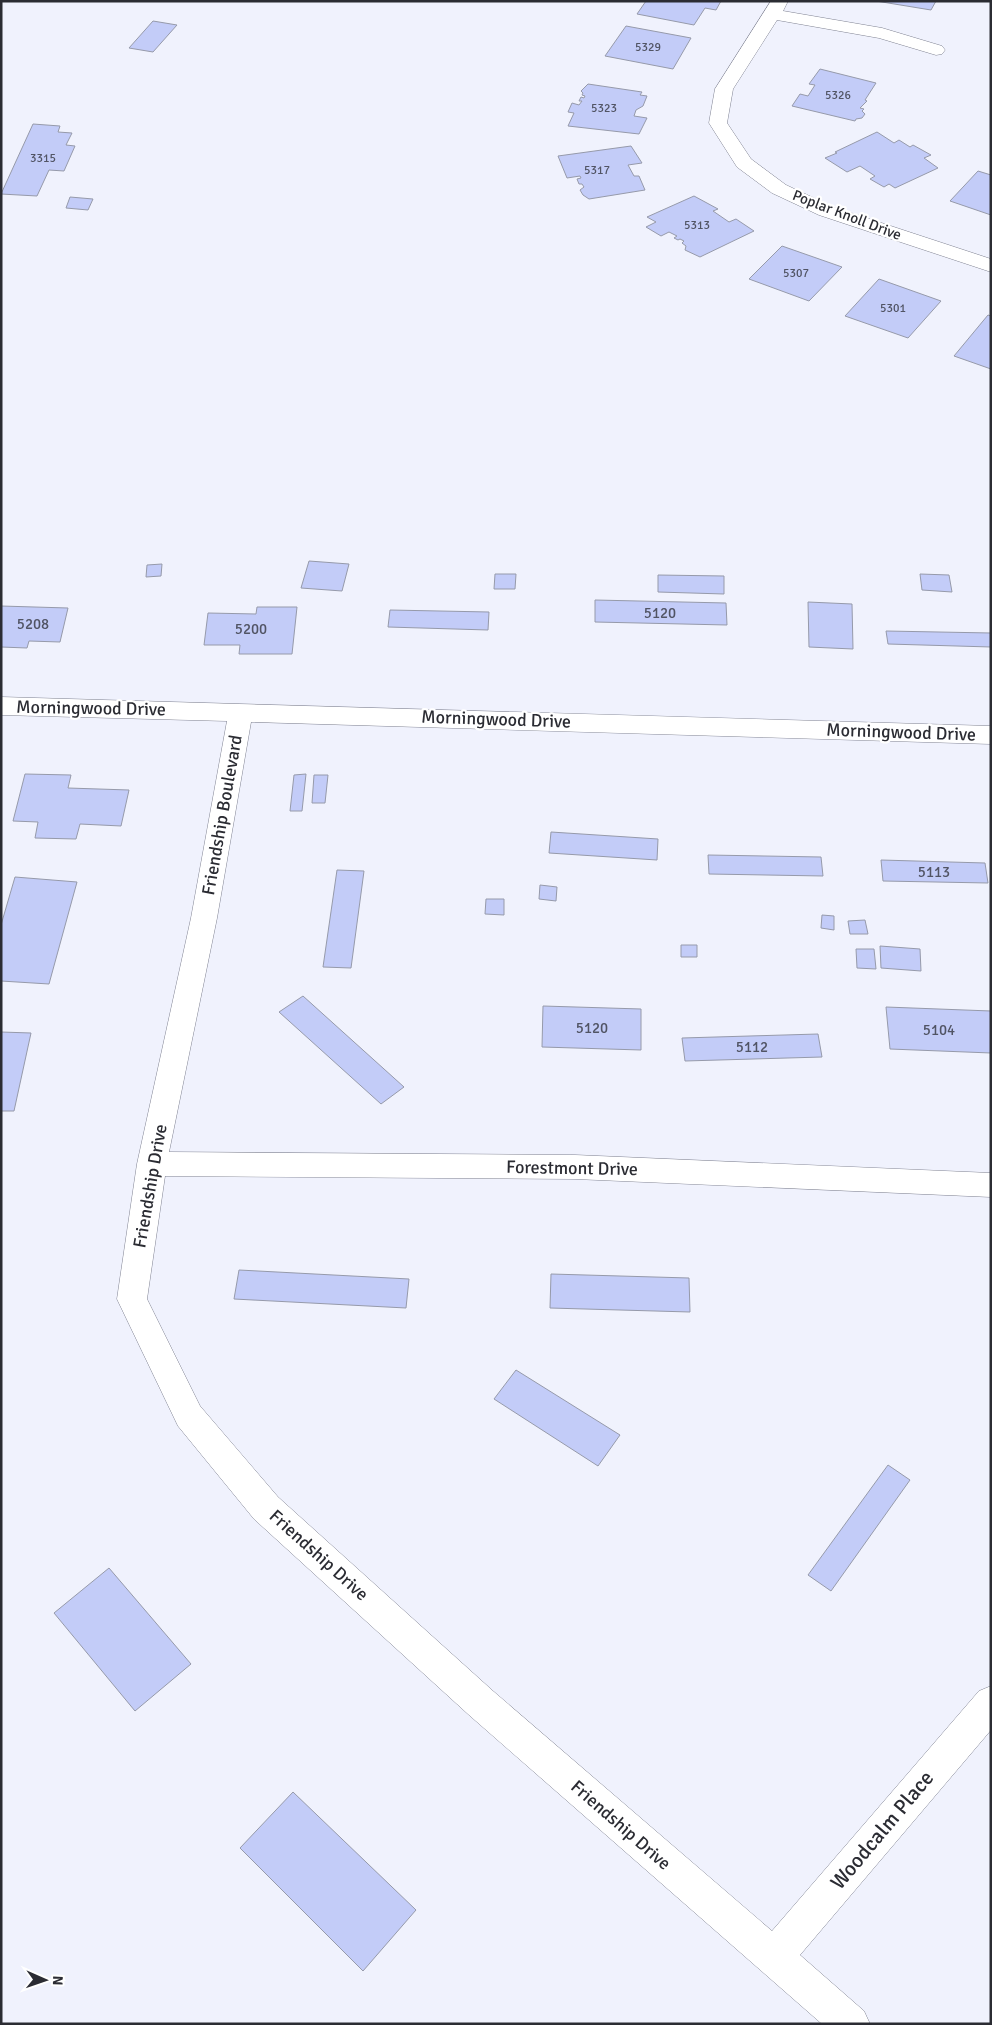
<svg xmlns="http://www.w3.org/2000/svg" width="992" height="2025" viewBox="0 0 992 2025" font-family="Signika,sans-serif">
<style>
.building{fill:#c3ccf8;stroke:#969aaa}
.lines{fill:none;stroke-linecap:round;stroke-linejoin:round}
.street-casing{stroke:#808392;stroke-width:1}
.street{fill:#fff;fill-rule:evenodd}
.labels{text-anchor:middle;stroke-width:4.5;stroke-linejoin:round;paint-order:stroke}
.far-number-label{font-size:12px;fill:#515464}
.far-street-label{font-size:15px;fill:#2b2c33;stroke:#fff}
.number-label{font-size:15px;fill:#515464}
.street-label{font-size:18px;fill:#2b2c33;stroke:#fff}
.near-street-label{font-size:21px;fill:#2b2c33;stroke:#fff}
</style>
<rect width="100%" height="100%" fill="#f0f2fd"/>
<!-- building -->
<path class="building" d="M 646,1 L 721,1 L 716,10 L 705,8 L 694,25 L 637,14 Z
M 876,1 L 936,1 L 931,10 Z
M 153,21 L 177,25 L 153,52 L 129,48 Z
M 626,26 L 691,38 L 673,69 L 605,56 Z
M 820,69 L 876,83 L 865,100 L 867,101 L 860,108 L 864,109 L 862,111 L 865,114 L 862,118 L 856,119 L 855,121 L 792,106 L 800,94 L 808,96 L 815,85 L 809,84 Z
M 588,84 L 642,92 L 640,95 L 647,96 L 643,106 L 636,110 L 634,116 L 647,118 L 639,134 L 568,126 L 574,113 L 568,112 L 572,103 L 579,105 L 582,101 L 579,101 L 581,97 L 584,98 L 585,96 L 582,95 L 583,93 L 581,91 Z
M 33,124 L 60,126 L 58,132 L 72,133 L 66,145 L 75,146 L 64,171 L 49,170 L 37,196 L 1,194 Z
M 877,132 L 894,143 L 899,140 L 910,147 L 913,145 L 931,155 L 924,158 L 938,168 L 895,188 L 889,184 L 884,187 L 870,179 L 875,176 L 860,166 L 847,172 L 825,158 L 837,153 L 835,152 Z
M 631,146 L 642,163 L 628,165 L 634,176 L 639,176 L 645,190 L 589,199 L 583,195 L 580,190 L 584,187 L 582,184 L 579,184 L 577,179 L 581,178 L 580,176 L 567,178 L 558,156 Z
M 978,171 L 991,175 L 991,215 L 950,201 Z
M 694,196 L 718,209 L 713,211 L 729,222 L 736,219 L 754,231 L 700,257 L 685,250 L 686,246 L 682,243 L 684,241 L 680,239 L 678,240 L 674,238 L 677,236 L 669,232 L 661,236 L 646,227 L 656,222 L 647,217 Z
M 70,197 L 93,199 L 88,210 L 66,208 Z
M 782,246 L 842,267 L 809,301 L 749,279 Z
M 879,279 L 941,301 L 908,338 L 845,316 Z
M 988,315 L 991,316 L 991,369 L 954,356 Z
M 309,561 L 349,564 L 342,591 L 301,588 Z
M 162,564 L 161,576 L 146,577 L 147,565 Z
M 495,574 L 516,574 L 515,589 L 494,589 Z
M 920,574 L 949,575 L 952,592 L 922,590 Z
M 658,575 L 724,576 L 724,594 L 658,592 Z
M 595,600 L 726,603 L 727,625 L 595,622 Z
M 808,602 L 852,604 L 853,649 L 809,647 Z
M 1,606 L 68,608 L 60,642 L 29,641 L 27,648 L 1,647 Z
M 257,607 L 297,607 L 292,654 L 239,654 L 240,645 L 204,645 L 208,613 L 256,614 Z
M 390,610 L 489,612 L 488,630 L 388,627 Z
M 886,631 L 991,633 L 991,647 L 888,644 Z
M 25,774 L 71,775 L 68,788 L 129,790 L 121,826 L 80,824 L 76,839 L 35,838 L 38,822 L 13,821 Z
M 306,774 L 302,811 L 290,811 L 294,775 Z
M 314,775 L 328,775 L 325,803 L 312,803 Z
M 551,832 L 658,839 L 657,860 L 549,853 Z
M 708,855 L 821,857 L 823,876 L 709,874 Z
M 881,860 L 985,863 L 988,883 L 883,881 Z
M 337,870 L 364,871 L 351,968 L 323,967 Z
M 15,877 L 77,882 L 49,984 L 1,981 L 1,925 Z
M 540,885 L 557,887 L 556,901 L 539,899 Z
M 486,899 L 504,899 L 504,915 L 485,914 Z
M 822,915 L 834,916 L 834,930 L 821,928 Z
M 865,920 L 868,934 L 850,934 L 848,921 Z
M 681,945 L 697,945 L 697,957 L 681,957 Z
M 880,946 L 920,949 L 921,971 L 881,968 Z
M 856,949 L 874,949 L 876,969 L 857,968 Z
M 303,996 L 404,1087 L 381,1104 L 279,1012 Z
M 543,1006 L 641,1009 L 641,1050 L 542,1047 Z
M 886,1007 L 991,1011 L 991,1053 L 890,1049 Z
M 1,1032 L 31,1033 L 14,1111 L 1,1111 Z
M 818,1034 L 822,1057 L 685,1061 L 682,1038 Z
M 239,1270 L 409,1279 L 406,1308 L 234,1299 Z
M 551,1274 L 689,1278 L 690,1312 L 550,1308 Z
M 516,1370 L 620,1435 L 598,1466 L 494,1399 Z
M 888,1465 L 910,1480 L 831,1591 L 808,1575 Z
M 109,1568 L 191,1664 L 135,1711 L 54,1613 Z
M 293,1792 L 416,1910 L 363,1971 L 240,1848 Z"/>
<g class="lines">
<defs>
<path id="street" d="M 771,1 L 788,1 L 783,11 L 882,28 L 942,46 L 945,50 L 942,54 L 936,55 L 879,38 L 777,20 L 733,89 L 727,123 L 751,159 L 786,185 L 833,207 L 991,259 L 991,272 L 819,215 L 772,193 L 737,167 L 709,123 L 715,89 Z
M 1,697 L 991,726 L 991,744 L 251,722 L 217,918 L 169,1152 L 575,1155 L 991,1173 L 991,1197 L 575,1179 L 165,1176 L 147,1299 L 200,1406 L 278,1497 L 493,1691 L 772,1931 L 979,1691 L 991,1686 L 991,1730 L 800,1955 L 864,2011 L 870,2024 L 822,2024 L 469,1715 L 254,1519 L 178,1426 L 117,1299 L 137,1164 L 191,918 L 227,721 L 1,715 Z"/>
</defs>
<!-- street casing -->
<use href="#street" class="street-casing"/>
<!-- street -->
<use href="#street" class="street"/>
</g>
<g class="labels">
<!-- far-number labels -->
<g class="far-number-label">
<text x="648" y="51">5329</text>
<text x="838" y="99">5326</text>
<text x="604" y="112">5323</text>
<text x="43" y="162">3315</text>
<text x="597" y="174">5317</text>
<text x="697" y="229">5313</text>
<text x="796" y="277">5307</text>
<text x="893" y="312">5301</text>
</g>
<!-- far-street labels -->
<g class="far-street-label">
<text transform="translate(847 215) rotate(21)" y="5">Poplar Knoll Drive</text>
</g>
<!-- number labels -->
<g class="number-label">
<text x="660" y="618">5120</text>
<text x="33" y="629">5208</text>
<text x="251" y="634">5200</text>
<text x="934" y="877">5113</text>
<text x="592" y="1033">5120</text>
<text x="939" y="1035">5104</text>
<text x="752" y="1052">5112</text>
</g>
<!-- street labels -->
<g class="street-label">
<text transform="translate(91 708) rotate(1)" y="6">Morningwood Drive</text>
<text transform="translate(496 719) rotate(2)" y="6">Morningwood Drive</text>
<text transform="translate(901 732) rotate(2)" y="6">Morningwood Drive</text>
<text transform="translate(222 815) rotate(-80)" y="6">Friendship Boulevard</text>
<text transform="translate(572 1168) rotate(1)" y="6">Forestmont Drive</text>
<text transform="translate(150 1186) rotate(-80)" y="6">Friendship Drive</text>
<text transform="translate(319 1555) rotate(42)" y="6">Friendship Drive</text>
<text transform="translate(621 1825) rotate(41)" y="6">Friendship Drive</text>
</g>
<!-- near-street labels -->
<g class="near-street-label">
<text transform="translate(882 1830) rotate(-50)" y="7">Woodcalm Place</text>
</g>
</g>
<!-- border -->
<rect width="992" height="2025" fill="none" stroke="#2b2c33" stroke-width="5"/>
<!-- north arrow -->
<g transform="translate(45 1980) rotate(92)" stroke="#ffffff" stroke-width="4" paint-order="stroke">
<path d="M0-4L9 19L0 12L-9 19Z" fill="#2b2c33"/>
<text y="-8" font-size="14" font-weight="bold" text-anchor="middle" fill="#2b2c33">N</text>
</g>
</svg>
